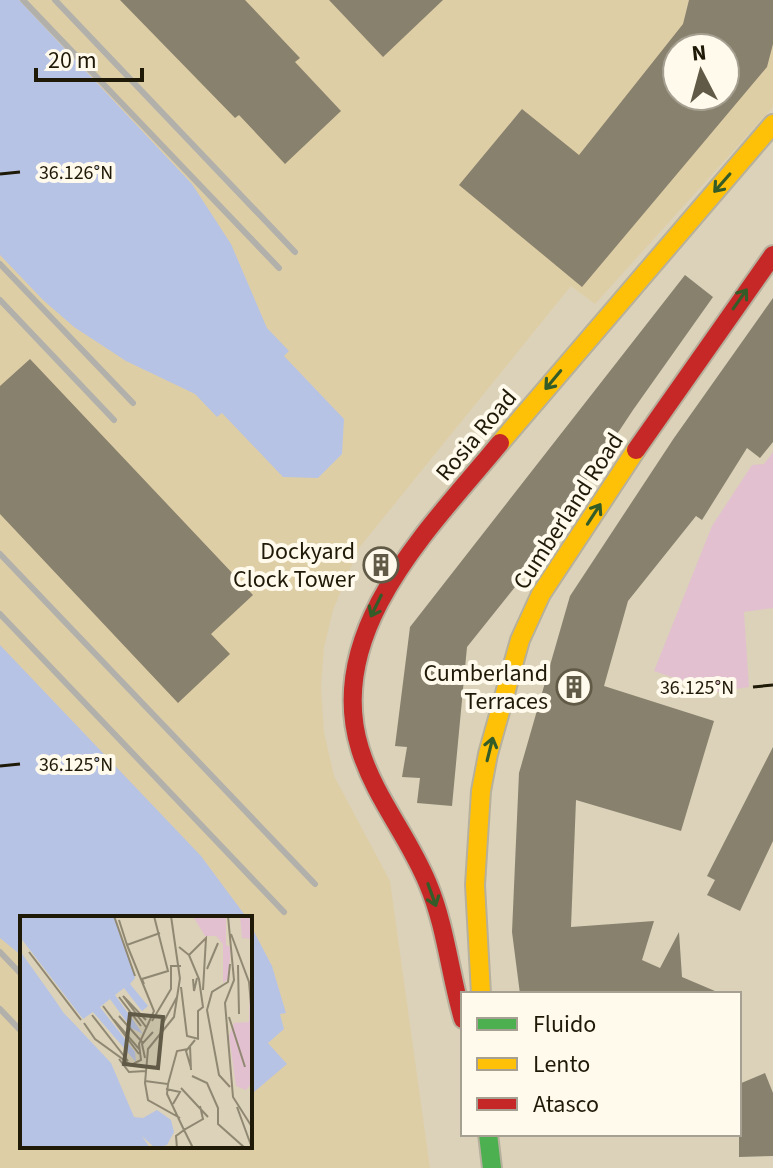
<svg xmlns="http://www.w3.org/2000/svg" width="773" height="1168" viewBox="0 0 773 1168" font-family="'Source Sans 3',sans-serif">
<style>
.built{fill:#decea6;fill-rule:evenodd}
.green{fill:#e2c0d0}
.water{fill:#b7c3e5}
.building{fill:#88816e;fill-rule:evenodd}
.lines{fill:none;stroke-linecap:round;stroke-linejoin:round}
.fast-casing{stroke:#b7b09c;stroke-width:22}
.slow-casing{stroke:#b7b09c;stroke-width:22}
.jam-casing{stroke:#b7b09c;stroke-width:22}
.fast{stroke:#4caf50;stroke-width:18}
.slow{stroke:#ffc107;stroke-width:18}
.jam{stroke:#c62828;stroke-width:18}
.rail{stroke:#b2b0ab;stroke-width:6}
.oneway{stroke:#335c28}
.ticks{fill:none;stroke:#1f1908;stroke-width:3}
.labels{text-anchor:middle;stroke-width:8;stroke-linejoin:round;paint-order:stroke}
.street-label{font-size:24px;fill:#1f1908;stroke:#fffaec}
.poi-label{font-size:24px;fill:#1f1908;stroke:#fffaec;text-anchor:end}
.inset-road{fill:none;stroke:#908872;stroke-width:2}
.view{fill:#615a46;fill-opacity:0.15;stroke:#615a46;stroke-width:4}
.inset-edge{fill:none;stroke:#1f1908;stroke-width:4}
.ticks-label{font-size:20px;text-anchor:middle;fill:#1f1908;stroke:#fffaec;stroke-width:8;stroke-linejoin:round;paint-order:stroke}
</style>
<rect width="100%" height="100%" fill="#dbd2b9"/>
<!-- built -->
<path class="built" d="M 0,0 L 773,0 L 773,107 L 595,304 L 571,286 L 359,548 L 333,610 L 324,648 L 321,688 L 324,732 L 334,776 L 390,881 L 430,1168 L 0,1168 ZM 677,48 L 725,48 L 725,96 L 677,96 ZM 22,918 L 250,918 L 250,1146 L 22,1146 Z"/>
<!-- green -->
<path class="green" d="M 773,452 L 773,608 L 744,612 L 749,687 L 715,692 L 654,671 L 712,526 L 752,465 L 764,464 Z"/>
<!-- water -->
<path class="water" d="M 0,0 L 19,0 L 192,184 L 231,244 L 267,328 L 289,351 L 284,356 L 344,419 L 342,454 L 318,478 L 283,477 L 222,413 L 217,417 L 195,394 L 126,361 L 74,327 L 43,300 L 0,255 Z
M 0,645 L 201,856 L 247,918 L 22,918 L 22,956 L 0,938 Z
M 250,924 L 272,966 L 286,1013 L 280,1014 L 284,1029 L 268,1043 L 287,1064 L 254,1092 L 250,1088 Z"/>
<!-- building -->
<path class="building" d="M 120,0 L 245,0 L 300,58 L 295,62 L 341,111 L 285,164 L 239,115 L 235,118 Z
M 329,0 L 443,0 L 383,57 Z
M 689,0 L 773,0 L 773,44 L 767,67 L 582,287 L 459,185 L 522,109 L 579,155 L 683,24 ZM 677,48 L 725,48 L 725,96 L 677,96 Z
M 685,275 L 713,297 L 633,410 L 519,582 L 467,647 L 452,806 L 417,803 L 420,778 L 402,777 L 407,747 L 395,746 L 410,627 Z
M 773,298 L 773,442 L 760,458 L 747,448 L 702,520 L 696,516 L 628,601 L 604,686 L 714,721 L 681,831 L 576,800 L 571,927 L 654,921 L 642,960 L 660,968 L 679,932 L 682,977 L 722,994 L 520,994 L 512,932 L 519,773 L 570,596 L 674,438 Z
M 30,359 L 253,595 L 211,634 L 230,654 L 178,703 L 0,514 L 0,386 Z
M 773,747 L 773,841 L 740,911 L 707,895 L 715,880 L 707,876 Z
M 765,1073 L 773,1093 L 773,1156 L 739,1157 L 739,1084 Z"/>
<g class="lines">
<defs>
<path id="fast" d="M 488,1134 L 492,1168"/>
<path id="slow" d="M 500,443 L 773,124
M 481,994 L 475,885 L 481,791 L 488,754 L 520,640 L 541,594 L 636,450"/>
<path id="jam" d="M 636,450 L 773,255
M 463,1019 C 450,975 446,927 428,884 C 409,837 375,798 360,749 C 323,630 432,526 500,443"/>
</defs>
<!-- fast casing -->
<use href="#fast" class="fast-casing"/>
<!-- slow casing -->
<use href="#slow" class="slow-casing"/>
<!-- jam casing -->
<use href="#jam" class="jam-casing"/>
<!-- fast -->
<use href="#fast" class="fast"/>
<!-- slow -->
<use href="#slow" class="slow"/>
<!-- jam -->
<use href="#jam" class="jam"/>
<!-- rail -->
<path class="rail" d="M 23,0 L 279,268
M 55,0 L 295,252
M 0,264 L 133,403
M 0,300 L 114,420
M 0,554 L 315,884
M 0,614 L 284,912
M 0,952 L 22,975
M 0,1009 L 22,1032"/>
</g>
<!-- one-way arrows -->
<defs><path id="oneway-shaft" d="M-6 0H5M1.5-3L5.5 0L1.5 3" fill="none" stroke-width="1.6" stroke-linecap="round" stroke-linejoin="round" transform="scale(2)"/></defs>
<g class="oneway">
<use href="#oneway-shaft" transform="translate(722 183) rotate(131)"/>
<use href="#oneway-shaft" transform="translate(740 299) rotate(-55)"/>
<use href="#oneway-shaft" transform="translate(553 380) rotate(130)"/>
<use href="#oneway-shaft" transform="translate(594 514) rotate(-57)"/>
<use href="#oneway-shaft" transform="translate(376 606) rotate(116)"/>
<use href="#oneway-shaft" transform="translate(490 749) rotate(-76)"/>
<use href="#oneway-shaft" transform="translate(432 895) rotate(70)"/>
</g>
<!-- ticks -->
<path class="ticks" d="M 0,174 L 20,172M 753,687 L 773,685M 0,766 L 20,764"/>
<!-- icons -->
<defs>
<symbol id="building-ring" viewBox="-11 -11 22 22"><circle r="9.5" fill="#fffaec" stroke="#615a46" stroke-width="1.5"/><path d="M-4-6H4V6H1V3H-1V6H-4ZM-2.5-4.3h1.7v1.8h-1.7ZM.8-4.3h1.7v1.8H.8ZM-2.5-1h1.7V.8h-1.7ZM.8-1h1.7V.8H.8Z" fill="#615a46"/></symbol>
</defs>
<g fill-rule="evenodd">
<use href="#building-ring" x="361" y="545" width="40" height="40"/>
<use href="#building-ring" x="554" y="667" width="40" height="40"/>
</g>
<g class="labels">
<!-- street labels -->
<g class="street-label">
<text transform="translate(476 435) rotate(-50)" y="8">Rosia Road</text>
<text transform="translate(568 511) rotate(-57)" y="8">Cumberland Road</text>
</g>
<!-- poi labels -->
<g class="poi-label">
<text x="355" y="559">Dockyard<tspan x="355" dy="28">Clock Tower</tspan></text>
<text x="548" y="681">Cumberland<tspan x="548" dy="28">Terraces</tspan></text>
</g>
</g>
<!-- overview -->
<g transform="translate(20 916)">
<rect width="232" height="232" fill="#dbd2b9"/>
<path d="M 173,0 L 206,0 L 206,29 L 211,31 L 208,63 L 203,67 L 203,28 L 196,20 L 185,20 ZM 220,0 L 232,0 L 232,166 L 226,174 L 216,170 L 209,120 L 214,107 L 229,106 L 231,23 L 222,22 Z" fill="#e2c0d0"/>
<path d="M 0,0 L 94,0 L 115,62 L 110,68 L 128,90 L 122,95 L 104,72 L 95,79 L 123,118 L 111,112 L 90,83 L 80,91 L 115,136 L 116,146 L 73,96 L 63,103 L 0,21 ZM 0,35 L 45,98 L 91,147 L 114,201 L 123,202 L 137,194 L 151,204 L 154,216 L 147,229 L 135,232 L 122,220 L 130,232 L 0,232 Z" fill="#b7c3e5"/>
<path d="M 0,31 L 47,94 L 83,137 L 43,96 Z" fill="#dbd2b9"/>
<path class="inset-road" d="M 94,0 L 115,60M 151,0 L 160,63M 208,0 L 214,64 L 205,87 L 213,181 L 232,211M 99,4 L 107,29 L 140,17M 211,18 L 229,66 L 232,101M 159,31 L 169,39 L 179,63 L 183,91 L 178,95 L 178,122M 9,36 L 61,104M 169,39 L 186,22 L 183,74M 218,49 L 219,98M 187,53 L 198,27M 173,63 L 174,75 L 177,62M 124,68 L 122,63 L 148,55 L 134,0M 161,71 L 167,120 L 179,123M 99,81 L 121,110M 83,90 L 119,138M 72,99 L 108,145M 99,100 L 123,127M 209,101 L 225,151M 94,104 L 120,134M 126,104 L 103,80 L 126,111M 132,105 L 151,73 L 151,50 L 161,50M 64,107 L 75,123 L 111,149 L 121,144 L 119,128 L 134,95 L 107,29M 143,107 L 157,81M 170,130 L 171,154M 125,142 L 122,128 L 133,116M 99,143 L 109,156 L 126,155M 171,152 L 166,135 L 175,124M 172,160 L 187,167 L 198,192 L 198,208 L 225,232M 125,165 L 148,168 L 147,178 L 164,214 L 156,220 L 157,232M 148,168 L 157,135 L 168,133M 210,171 L 199,159 L 187,94 L 192,76 L 208,66 L 210,48M 161,172 L 188,201M 146,173 L 160,176 L 153,188M 217,191 L 232,232M 160,202 L 128,184 L 125,167 L 128,133 L 154,101 L 160,62M 173,232 L 164,214 L 183,203 L 180,190"/>
<path class="view" d="M 110,98 L 143,101 L 138,152 L 104,148 Z"/>
<rect width="232" height="232" class="inset-edge"/>
</g>
<g class="ticks-label">
<text x="76" y="179">36.126°N</text>
<text x="697" y="694">36.125°N</text>
<text x="76" y="771">36.125°N</text>
</g>
<!-- legend -->
<rect x="461" y="992" width="280" height="144" fill="#fffaec" stroke="#a5a091" stroke-width="2"/>
<rect x="477" y="1018" width="40" height="12" fill="#4caf50" stroke="#a5a091" stroke-width="2"/>
<text x="533" y="1032" font-size="24" fill="#1f1908">Fluido</text>
<rect x="477" y="1058" width="40" height="12" fill="#ffc107" stroke="#a5a091" stroke-width="2"/>
<text x="533" y="1072" font-size="24" fill="#1f1908">Lento</text>
<rect x="477" y="1098" width="40" height="12" fill="#c62828" stroke="#a5a091" stroke-width="2"/>
<text x="533" y="1112" font-size="24" fill="#1f1908">Atasco</text>
<!-- north arrow -->
<g transform="translate(701 72) rotate(354)"><circle r="38" fill="#fffaec" stroke="#a5a091" stroke-width="2"/>
<path d="M0-6L14 30L0 20L-14 30Z" fill="#615a46"/>
<text y="-12" font-size="22" font-weight="bold" text-anchor="middle" fill="#1f1908">N</text>
</g>
<!-- scale -->
<path d="M36 68v12h106v-12" fill="none" stroke="#1f1908" stroke-width="4"/>
<text x="48" y="68" font-size="24" fill="#1f1908" stroke="#fffaec" stroke-width="6" paint-order="stroke">20 m</text>
</svg>
